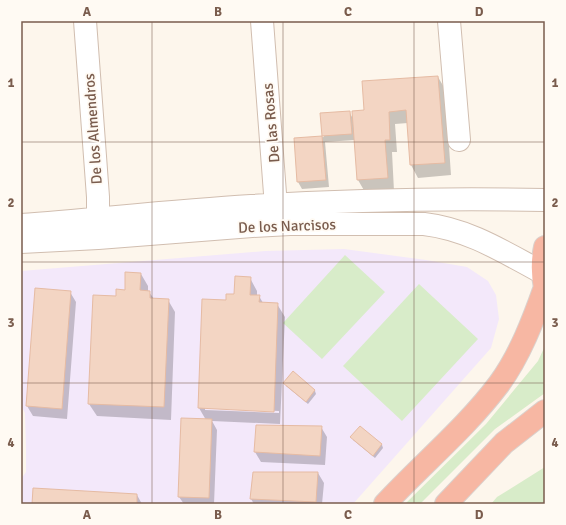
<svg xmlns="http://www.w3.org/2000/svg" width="566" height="525" viewBox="0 0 566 525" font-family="Signika,sans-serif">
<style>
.education{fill:#f3e8fa}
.green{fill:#d8ecc9}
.shadow{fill:#0003;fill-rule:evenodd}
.building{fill:#f3d5c3;stroke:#e6bba3}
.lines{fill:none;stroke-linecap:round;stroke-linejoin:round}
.minor-casing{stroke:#d1beb0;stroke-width:24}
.highway-casing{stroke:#dad1cd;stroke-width:24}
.minor{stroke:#fff;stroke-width:22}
.highway{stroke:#f7b7a3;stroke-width:22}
.grid{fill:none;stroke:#7a5c4d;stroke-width:1;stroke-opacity:0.55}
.labels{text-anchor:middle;stroke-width:3.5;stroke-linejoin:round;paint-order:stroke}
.street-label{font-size:15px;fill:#7a5c4d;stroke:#fffaf3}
.neatline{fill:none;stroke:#7a5c4d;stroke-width:1.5}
.grid-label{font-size:13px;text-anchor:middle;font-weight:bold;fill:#7a5c4d}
</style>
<rect width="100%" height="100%" fill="#fdf6ec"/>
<!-- education -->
<path class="education" d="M 344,249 L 426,260 L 467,267 L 488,281 L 496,295 L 499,319 L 491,348 L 353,504 L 21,504 L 21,479 L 26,472 L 26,449 L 25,413 L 21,405 L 21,271 L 265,251 Z"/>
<!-- green -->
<path class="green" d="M 345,255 L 385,292 L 322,359 L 283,323 Z
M 419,284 L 478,339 L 402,421 L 343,366 Z
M 545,346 L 545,393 L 495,429 L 420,504 L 405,504 L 486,424 L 538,361 Z
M 545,467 L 545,504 L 491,504 L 497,497 Z"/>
<!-- shadow -->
<path class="shadow" d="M 438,77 L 445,89 L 451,175 L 418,178 L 411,165 L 408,123 L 395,124 L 397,152 L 392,152 L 394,191 L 365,192 L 358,180 L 355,140 L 325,142 L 329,187 L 302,189 L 298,182 L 295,139 L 324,137 L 323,135 L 349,112 L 354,120 L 365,111 Z
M 141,274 L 148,286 L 148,292 L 149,292 L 154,299 L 168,300 L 175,312 L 171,420 L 97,416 L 89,404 L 117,297 L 126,291 Z
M 250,278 L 257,291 L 257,296 L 259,296 L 263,303 L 277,304 L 285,317 L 280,424 L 212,421 L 217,430 L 214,504 L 184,504 L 179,497 L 206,420 L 199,408 L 227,301 L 235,295 ZM 205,408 L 279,411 L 279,413 L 205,410 Z
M 70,292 L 76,302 L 67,419 L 33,416 L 27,406 Z
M 293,373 L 315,391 L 316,394 L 308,404 L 286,386 Z
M 257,426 L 321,427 L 327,437 L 325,465 L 261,462 L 255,452 Z
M 360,427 L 382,445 L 383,448 L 375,458 L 353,440 Z
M 318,473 L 324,483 L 322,504 L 254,504 L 251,499 Z
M 137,495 L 142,504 L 33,504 Z"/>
<!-- building -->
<path class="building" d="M 438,76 L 445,163 L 410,165 L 406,110 L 389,112 L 390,140 L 385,140 L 388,178 L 357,180 L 352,111 L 364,110 L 362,81 Z
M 350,111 L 352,134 L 322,136 L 320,113 Z
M 322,136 L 326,180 L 297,182 L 294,138 Z
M 125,272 L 141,273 L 140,290 L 150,291 L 150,298 L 169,299 L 164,407 L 88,404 L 93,295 L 116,296 L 116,289 L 125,290 Z
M 235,276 L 251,277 L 250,295 L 260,295 L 259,302 L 278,303 L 274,412 L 198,408 L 202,299 L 226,300 L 226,294 L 234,294 Z
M 35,288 L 71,291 L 62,409 L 26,406 Z
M 293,371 L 315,390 L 306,402 L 283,383 Z
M 181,418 L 212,419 L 209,498 L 178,497 Z
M 256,425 L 322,426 L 320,456 L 254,452 Z
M 360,426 L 382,444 L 373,456 L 350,437 Z
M 253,472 L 318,472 L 316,502 L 250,499 Z
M 33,488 L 137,494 L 137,504 L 32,504 Z"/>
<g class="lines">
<defs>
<path id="minor" d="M 85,21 L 98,197 L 98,233
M 262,21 L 277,220
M 449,21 L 459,140
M 21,225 C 98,219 174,211 251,206 C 349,200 447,198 545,200
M 21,242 L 98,238 L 252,226 L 290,224 L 424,224 C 468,229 504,252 543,273"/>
<path id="highway" d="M 545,247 C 542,261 542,274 545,288
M 385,504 C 422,464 466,428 499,384 C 520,355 533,321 545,287
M 446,504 L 504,443 L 545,411"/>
</defs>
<!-- minor casing -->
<use href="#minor" class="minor-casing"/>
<!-- highway casing -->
<use href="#highway" class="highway-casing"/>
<!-- minor -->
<use href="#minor" class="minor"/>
<!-- highway -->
<use href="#highway" class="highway"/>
</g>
<!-- grid -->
<path class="grid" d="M 152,21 L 152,504M 283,21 L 283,504M 414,21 L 414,504M 21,142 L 545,142M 21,262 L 545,262M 21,383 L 545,383"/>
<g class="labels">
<!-- street labels -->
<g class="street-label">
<text transform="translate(271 123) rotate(-95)" y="5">De las Rosas</text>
<text transform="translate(93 129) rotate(-94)" y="5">De los Almendros</text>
<text transform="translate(287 226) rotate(-2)" y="5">De los Narcisos</text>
</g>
</g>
<!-- border -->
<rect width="566" height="525" fill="none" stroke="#fffaf3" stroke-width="44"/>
<rect x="22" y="22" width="522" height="481" class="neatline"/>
<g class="grid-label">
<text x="87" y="16">A</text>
<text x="218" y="16">B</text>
<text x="348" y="16">C</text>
<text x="479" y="16">D</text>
<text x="11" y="87">1</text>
<text x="555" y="87">1</text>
<text x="11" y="207">2</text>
<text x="555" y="207">2</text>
<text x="11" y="327">3</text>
<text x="555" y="327">3</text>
<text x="11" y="447">4</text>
<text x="555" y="447">4</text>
<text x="87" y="519">A</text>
<text x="218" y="519">B</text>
<text x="348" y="519">C</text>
<text x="479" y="519">D</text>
</g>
</svg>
